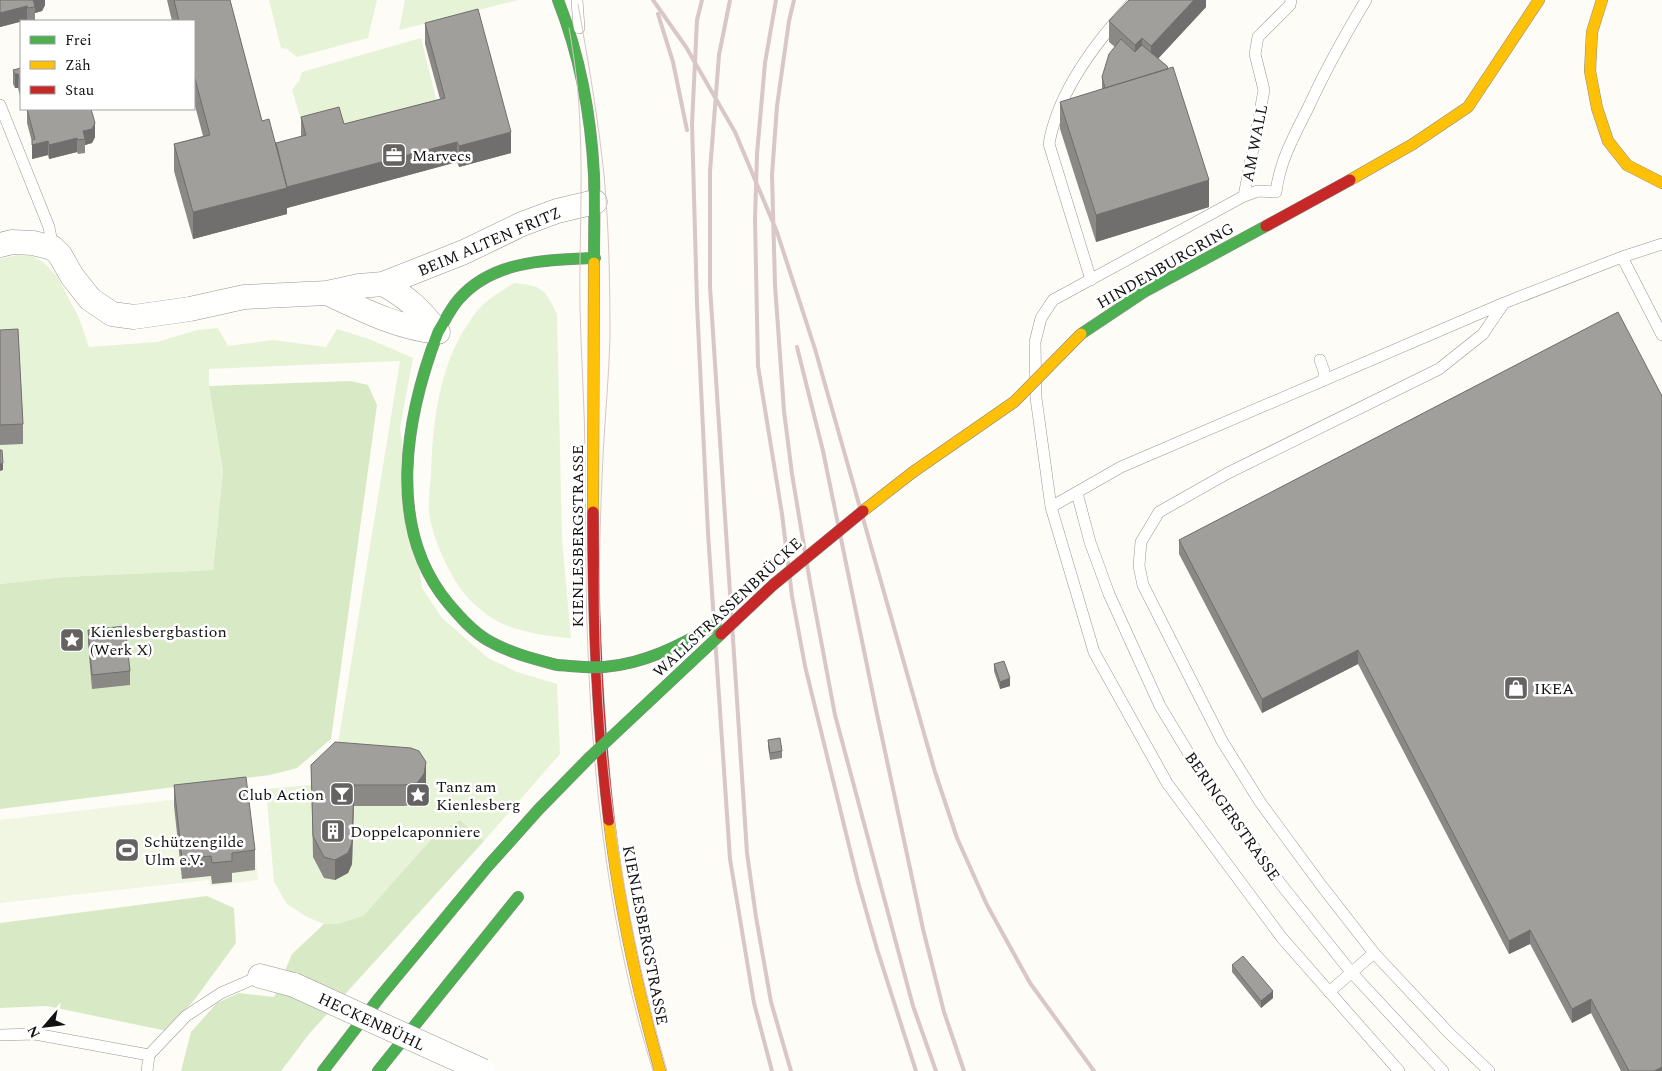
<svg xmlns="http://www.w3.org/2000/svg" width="1662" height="1071" viewBox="0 0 1662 1071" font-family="Spectral,serif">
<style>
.green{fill:#e7f3d7}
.forest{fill:#d8eac5}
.pitch{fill:#f0f6e1}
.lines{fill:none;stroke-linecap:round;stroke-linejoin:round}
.lane-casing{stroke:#979795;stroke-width:12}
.street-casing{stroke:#979795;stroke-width:25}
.fast-casing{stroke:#8e8d8b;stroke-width:12}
.slow-casing{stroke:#8e8d8b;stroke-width:12}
.jam-casing{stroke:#8e8d8b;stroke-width:12}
.lane{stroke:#fffffe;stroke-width:11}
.street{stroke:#fffffe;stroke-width:24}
.fast{stroke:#4caf50;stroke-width:11}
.slow{stroke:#ffc107;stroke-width:11}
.jam{stroke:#c62828;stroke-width:11}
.tram{stroke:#d9c6c7;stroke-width:1}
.rail{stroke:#d9c6c7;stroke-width:4}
.street-bridge-casing{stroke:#979795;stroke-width:25;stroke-linecap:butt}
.fast-bridge-casing{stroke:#858482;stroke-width:12;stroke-linecap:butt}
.slow-bridge-casing{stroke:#858482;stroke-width:12;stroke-linecap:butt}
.jam-bridge-casing{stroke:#858482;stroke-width:12;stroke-linecap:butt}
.street-bridge{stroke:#fffffe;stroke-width:24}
.fast-bridge{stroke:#4caf50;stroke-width:11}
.slow-bridge{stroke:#ffc107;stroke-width:11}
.jam-bridge{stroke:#c62828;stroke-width:11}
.wall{fill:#8a8986}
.shaded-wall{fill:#716f6d}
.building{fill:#a19f9c;stroke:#716f6d}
.labels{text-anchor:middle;stroke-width:5;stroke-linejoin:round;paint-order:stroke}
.street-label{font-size:16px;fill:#111;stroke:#fff}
.poi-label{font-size:16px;fill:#111;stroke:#fff;text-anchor:start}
</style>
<rect width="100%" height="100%" fill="#fdfcf7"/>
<!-- green -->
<path class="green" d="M 269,0 L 377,0 L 368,38 L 297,57 L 287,49 L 281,48 Z
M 405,0 L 518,0 L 399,30 Z
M 421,38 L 440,115 L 304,130 L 292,90 L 299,81 L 302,72 Z
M 17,255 L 32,256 L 43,262 L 57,276 L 79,318 L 89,347 L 157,342 L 197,330 L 218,328 L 228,346 L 273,340 L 326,347 L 337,329 L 369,339 L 413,358 L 400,428 L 422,588 L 442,618 L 488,658 L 517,672 L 557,684 L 560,754 L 484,841 L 459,821 L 435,835 L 363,916 L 337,924 L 324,924 L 307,917 L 287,904 L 274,882 L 266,789 L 311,785 L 354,806 L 417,804 L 424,795 L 426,782 L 335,762 L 400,361 L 209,369 L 209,386 L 223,471 L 213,570 L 64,577 L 0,584 L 0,259 Z
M 514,283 C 543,286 544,288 557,314 L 562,539 L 571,638 C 551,637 515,631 497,621 C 489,617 480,609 473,603 C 453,585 432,539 429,512 C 428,500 430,487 431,474 C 433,417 440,356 478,310 C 487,299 502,291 514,283 Z"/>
<!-- forest -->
<path class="forest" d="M 351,381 L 368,385 L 377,405 L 331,739 L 297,768 L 270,775 L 0,809 L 0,584 L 64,577 L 213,570 L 223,471 L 209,386 Z
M 460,820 L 484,841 L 309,1034 L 281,1071 L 181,1071 L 191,1032 L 217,1003 L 239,993 L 274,997 L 292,954 L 324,924 L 337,924 L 363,916 L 435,835 Z
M 207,896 L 234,908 L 236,943 L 195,999 L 167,1031 L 47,1006 L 0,1008 L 0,923 Z"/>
<!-- pitch -->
<path class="pitch" d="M 248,791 L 258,880 L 211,886 L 208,880 L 0,903 L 0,820 Z"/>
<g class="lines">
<defs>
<path id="lane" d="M 577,0 L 579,28
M 1366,0 C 1345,35 1326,69 1309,106 C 1295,134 1280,160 1276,192 L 1258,191 L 1244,196 L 1053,300 L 1041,318 L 1035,342 L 1036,398 L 1051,507 L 1094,652 L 1167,783 L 1282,938 L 1399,1071
M 0,105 L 49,227 L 53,248
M 1244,196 L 1264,90 L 1255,54 L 1258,37 L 1290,5 L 1291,0
M 1622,257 L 1662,335
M 1091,280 L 1049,144 C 1058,90 1098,39 1135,0
M 1320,360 L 1324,371 L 1324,380
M 1077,493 L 1090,542 L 1109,594 L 1160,706 L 1203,777 L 1280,883 L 1351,972 L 1443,1071
M 1051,507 L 1121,467 L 1504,303 L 1622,257 L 1662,244
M 1329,992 L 1374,953
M 0,1035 L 35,1034 L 149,1055
M 147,1071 L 149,1055 L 186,1016 L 221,993 L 260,976
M 1489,1071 L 1449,1033 L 1374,953 L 1321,885 L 1260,802 L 1222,741 L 1143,585 L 1139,566 L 1141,542 L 1159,512 L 1228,473 L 1439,369 L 1483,334 L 1504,303"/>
<path id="street" d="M 0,245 L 12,242 L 33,243 L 53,248 L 60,255 L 72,276 L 90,299 L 112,314 L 134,317 L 190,309 L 244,297 L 327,293 L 359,286 L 383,284 L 464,252 L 522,224 L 557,211 L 595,202
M 383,284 C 409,298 420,310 438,332
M 327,293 C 363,310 398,328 438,332
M 260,976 L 294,985"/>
<path id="fast" d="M 558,0 C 580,56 591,115 594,175 C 595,204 594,234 594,263
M 438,332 C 445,321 450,309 459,299 C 493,260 547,260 595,258
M 438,332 C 406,416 385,527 448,603 C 460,617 473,632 489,641 C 510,653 534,659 557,665
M 1081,334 L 1144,292 L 1266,226
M 323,1071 L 379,998 L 488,866
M 378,1071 L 518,897"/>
<path id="slow" d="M 1602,0 L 1592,32 L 1590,71 L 1597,108 L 1608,141 L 1627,165 L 1662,183
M 1350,180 L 1413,144 L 1468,107 L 1539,0
M 593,512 L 594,263
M 609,820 C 619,905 637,989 660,1071"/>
<path id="jam" d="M 593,512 C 593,615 597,718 609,820"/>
</defs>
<!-- lane casing -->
<use href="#lane" class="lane-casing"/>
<!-- street casing -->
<use href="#street" class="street-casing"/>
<!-- fast casing -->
<use href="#fast" class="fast-casing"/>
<!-- slow casing -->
<use href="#slow" class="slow-casing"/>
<!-- jam casing -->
<use href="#jam" class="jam-casing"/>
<!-- lane -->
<use href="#lane" class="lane"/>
<!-- street -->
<use href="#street" class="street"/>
<!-- fast -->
<use href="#fast" class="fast"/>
<!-- slow -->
<use href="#slow" class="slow"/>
<!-- jam -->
<use href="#jam" class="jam"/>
<!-- tram -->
<path class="tram" d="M 578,4 C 588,60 598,117 604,175 C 609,228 610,283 610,337 C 609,376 605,416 603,456 C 600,519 598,582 600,645 C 604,789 627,932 667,1071
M 569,28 C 575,61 579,94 580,127 C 583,187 579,247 580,307 C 581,358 585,409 585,460 C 586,523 585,586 588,650 C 593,789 611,938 653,1071"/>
<!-- rail -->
<path class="rail" d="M 653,0 L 686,47 L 735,132 L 777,232 L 815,349 L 935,772 L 957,838 L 987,905 L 1030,983 L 1094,1071
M 702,0 L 697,20 L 692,124 L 697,304 L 708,533 L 730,859 L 754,1003 L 772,1071
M 730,0 L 719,55 L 710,171 L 710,287 L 747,853 L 756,917 L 771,1002 L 791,1071
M 776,0 L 765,63 L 757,154 L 755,219 L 758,366 L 782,514 L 792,596 L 805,666 L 858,882 L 877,949 L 916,1071
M 794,0 L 789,21 L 777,106 L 772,175 L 775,285 L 784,411 L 792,474 L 810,582 L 835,715 L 913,1006 L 936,1071
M 658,14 L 673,62 L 687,130
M 797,347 L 823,451 L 877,714 L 923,929 L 944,1012 L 964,1071"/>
<defs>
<path id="street-bridge" d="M 294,985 L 483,1071"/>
<path id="fast-bridge" d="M 557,665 C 573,666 588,668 604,667 C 644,664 682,645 716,624
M 488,866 L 539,809 L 590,757 L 721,634"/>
<path id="slow-bridge" d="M 863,511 L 913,472 L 1014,402 L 1081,334"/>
<path id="jam-bridge" d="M 1266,226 L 1350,180
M 721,634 L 773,585 L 863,511"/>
</defs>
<!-- street-bridge casing -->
<use href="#street-bridge" class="street-bridge-casing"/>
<!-- fast-bridge casing -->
<use href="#fast-bridge" class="fast-bridge-casing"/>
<!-- slow-bridge casing -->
<use href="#slow-bridge" class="slow-bridge-casing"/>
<!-- jam-bridge casing -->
<use href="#jam-bridge" class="jam-bridge-casing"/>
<!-- street-bridge -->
<use href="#street-bridge" class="street-bridge"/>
<!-- fast-bridge -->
<use href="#fast-bridge" class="fast-bridge"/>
<!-- slow-bridge -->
<use href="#slow-bridge" class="slow-bridge"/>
<!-- jam-bridge -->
<use href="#jam-bridge" class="jam-bridge"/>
</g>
<!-- wall -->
<path class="wall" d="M 0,0 L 45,0 L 45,5 L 42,11 L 35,13 L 35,21 L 28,21 L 27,20 L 0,27 Z
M 167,0 L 230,0 L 262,121 L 276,143 L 301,137 L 301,117 L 344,124 L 440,99 L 425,44 L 425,23 L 511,153 L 459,167 L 457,162 L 287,208 L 287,214 L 193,239 L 174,171 L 174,144 L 203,136 L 194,102 L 194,21 L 172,21 Z
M 1206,0 L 1206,7 L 1158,59 L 1209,207 L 1096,242 L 1060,129 L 1060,102 L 1102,89 L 1102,77 L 1115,47 L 1109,42 L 1109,21 Z
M 21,68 L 21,100 L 18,88 L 15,88 L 13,84 L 13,70 Z
M 27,109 L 91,109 L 95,137 L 92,143 L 85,145 L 85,153 L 78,154 L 77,152 L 49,159 L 48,155 L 32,159 L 32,142 L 27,123 Z
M 1618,312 L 1662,1071 L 1621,1071 L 1591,1013 L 1572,1023 L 1530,944 L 1509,954 L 1358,664 L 1262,713 L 1179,554 L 1179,540 Z
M 0,330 L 23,424 L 23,444 L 0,445 Z
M 88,630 L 130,671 L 130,685 L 92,689 L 88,644 Z
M 994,664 L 1010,686 L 1000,689 L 994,671 Z
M 768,740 L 782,751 L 782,758 L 770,760 L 768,747 Z
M 311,765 L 426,782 L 424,795 L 417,804 L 404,806 L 354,806 L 352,864 L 348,873 L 335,880 L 324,878 L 313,857 Z
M 174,785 L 255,850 L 255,870 L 232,873 L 232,882 L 212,884 L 211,876 L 182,879 L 174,806 Z
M 1232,965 L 1273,998 L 1261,1008 L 1232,972 Z"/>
<!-- shaded-wall -->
<path class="shaded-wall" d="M 33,0 L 45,0 L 45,5 L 42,11 L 35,13 L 35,7 Z
M 1194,0 L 1206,0 L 1206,7 L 1151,66 L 1151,46 Z
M 27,6 L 27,20 L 0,27 L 0,13 Z
M 1142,38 L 1142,58 L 1135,66 L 1135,45 Z
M 15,74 L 18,74 L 18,88 L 15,88 Z
M 95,123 L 95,137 L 92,143 L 85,145 L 85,139 L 83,131 Z
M 511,132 L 511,153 L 459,167 L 459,146 Z
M 77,138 L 77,152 L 49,159 L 49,145 Z
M 48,141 L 48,155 L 32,159 L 32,145 Z
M 457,142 L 457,162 L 287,208 L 287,214 L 193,239 L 193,212 Z
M 1209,180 L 1209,207 L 1096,242 L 1096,215 Z
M 3,463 L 3,470 L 0,471 L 0,464 Z
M 1358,650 L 1358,664 L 1262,713 L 1262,699 Z
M 1010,678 L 1010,686 L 1000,689 L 1000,682 Z
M 426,762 L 426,782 L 424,795 L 417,804 L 417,783 Z
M 354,785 L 352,864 L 348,873 L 335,880 L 335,860 Z
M 1530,930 L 1530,944 L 1509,954 L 1509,941 Z
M 1273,991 L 1273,998 L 1261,1008 L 1261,1001 Z
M 1591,999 L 1591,1013 L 1572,1023 L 1572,1009 Z
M 1662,1067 L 1662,1071 L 1654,1071 Z"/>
<!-- building -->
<path class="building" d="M 0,0 L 33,0 L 35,7 L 28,8 L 27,6 L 0,13 Z
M 174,0 L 230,0 L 262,121 L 269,119 L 287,188 L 193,212 L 174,144 L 210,135 L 194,75 L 194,21 L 179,21 Z
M 1129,0 L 1194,0 L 1151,46 L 1142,38 L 1135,45 L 1109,21 Z
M 478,9 L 511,132 L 459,146 L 457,142 L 287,187 L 276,143 L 306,135 L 301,117 L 339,107 L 344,124 L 445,98 L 425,23 Z
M 1121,39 L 1135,52 L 1142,45 L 1167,66 L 1168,69 L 1105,88 L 1102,77 L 1109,54 Z
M 1173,67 L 1209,180 L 1096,215 L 1060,102 Z
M 21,68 L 21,86 L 18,74 L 15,74 L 13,70 Z
M 27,109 L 91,109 L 95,123 L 92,129 L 83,131 L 85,139 L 78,140 L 77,138 L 49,145 L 48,141 L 32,145 L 32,140 L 35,139 Z
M 1618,312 L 1662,396 L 1662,1067 L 1654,1071 L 1629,1071 L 1591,999 L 1572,1009 L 1530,930 L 1509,941 L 1358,650 L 1262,699 L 1179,540 Z
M 18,329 L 23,424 L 0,425 L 0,330 Z
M 0,450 L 2,450 L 3,463 L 0,464 Z
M 125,626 L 130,671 L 92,675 L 88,630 Z
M 1004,661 L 1010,678 L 1000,682 L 994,664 Z
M 780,738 L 782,751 L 770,753 L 768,740 Z
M 335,742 L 411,748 L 419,751 L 426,762 L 424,774 L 417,783 L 404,785 L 354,785 L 352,843 L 348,853 L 335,860 L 324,857 L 313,836 L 311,765 Z
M 246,777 L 255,850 L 232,853 L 232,861 L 212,863 L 211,856 L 182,859 L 174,785 Z
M 1243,956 L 1273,991 L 1261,1001 L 1232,965 Z"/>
<!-- icons -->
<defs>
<symbol id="office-square" viewBox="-11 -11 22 22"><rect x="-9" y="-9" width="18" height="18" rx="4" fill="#646362" stroke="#fff"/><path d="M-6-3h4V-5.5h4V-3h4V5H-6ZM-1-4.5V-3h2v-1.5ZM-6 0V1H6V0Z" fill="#fff"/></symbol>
<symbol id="sight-square" viewBox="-11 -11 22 22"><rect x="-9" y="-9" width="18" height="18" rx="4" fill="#646362" stroke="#fff"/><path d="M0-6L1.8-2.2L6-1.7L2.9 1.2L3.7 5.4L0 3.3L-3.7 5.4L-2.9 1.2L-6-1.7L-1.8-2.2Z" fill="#fff"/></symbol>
<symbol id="shop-square" viewBox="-11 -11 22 22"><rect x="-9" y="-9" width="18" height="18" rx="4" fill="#646362" stroke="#fff"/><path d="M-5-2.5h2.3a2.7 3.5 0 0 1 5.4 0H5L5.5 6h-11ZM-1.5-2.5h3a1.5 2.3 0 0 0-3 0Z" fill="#fff"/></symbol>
<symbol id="bar-square" viewBox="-11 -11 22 22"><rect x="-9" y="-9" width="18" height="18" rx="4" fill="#646362" stroke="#fff"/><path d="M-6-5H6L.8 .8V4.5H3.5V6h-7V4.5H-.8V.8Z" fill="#fff"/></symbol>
<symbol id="building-square" viewBox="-11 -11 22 22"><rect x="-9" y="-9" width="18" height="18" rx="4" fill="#646362" stroke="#fff"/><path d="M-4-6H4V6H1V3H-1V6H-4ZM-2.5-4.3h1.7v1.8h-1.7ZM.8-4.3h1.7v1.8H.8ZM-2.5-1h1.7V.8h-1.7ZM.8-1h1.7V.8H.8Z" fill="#fff"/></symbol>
<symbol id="stadium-square" viewBox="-11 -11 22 22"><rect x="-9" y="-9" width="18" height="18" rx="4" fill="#646362" stroke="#fff"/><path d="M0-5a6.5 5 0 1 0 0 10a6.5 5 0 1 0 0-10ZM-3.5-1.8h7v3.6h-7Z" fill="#fff"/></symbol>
</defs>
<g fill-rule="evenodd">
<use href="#office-square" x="380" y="141" width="28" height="28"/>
<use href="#sight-square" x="58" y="626" width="28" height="28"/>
<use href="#shop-square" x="1502" y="674" width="28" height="28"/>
<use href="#bar-square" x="328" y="780" width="28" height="28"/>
<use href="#sight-square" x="404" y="781" width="28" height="28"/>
<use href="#building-square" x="319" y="817" width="28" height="28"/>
<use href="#stadium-square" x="113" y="836" width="28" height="28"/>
</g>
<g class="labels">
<!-- street labels -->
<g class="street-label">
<text transform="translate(1254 143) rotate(-79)" y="6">AM WALL</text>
<text transform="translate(489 241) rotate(-23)" y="6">BEIM ALTEN FRITZ</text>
<text transform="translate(1165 265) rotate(-30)" y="6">HINDENBURGRING</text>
<text transform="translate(577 536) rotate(-90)" y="6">KIENLESBERGSTRASSE</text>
<text transform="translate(727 607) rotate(-43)" y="6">WALLSTRASSENBRÜCKE</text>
<text transform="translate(1233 816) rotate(55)" y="6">BERINGERSTRASSE</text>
<text transform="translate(646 935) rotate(79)" y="6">KIENLESBERGSTRASSE</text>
<text transform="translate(372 1021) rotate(25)" y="6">HECKENBÜHL</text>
</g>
<!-- poi labels -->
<g class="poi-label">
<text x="412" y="161">Marvecs</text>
<text x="90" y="637">Kienlesbergbastion<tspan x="90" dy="18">(Werk X)</tspan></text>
<text x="1534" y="694">IKEA</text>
<text x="436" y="792">Tanz am<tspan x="436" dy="18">Kienlesberg</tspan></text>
<text x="324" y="800" text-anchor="end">Club Action</text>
<text x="350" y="837">Doppelcaponniere</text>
<text x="144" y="847">Schützengilde<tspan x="144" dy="18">Ulm e.V.</tspan></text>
</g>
</g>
<!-- legend -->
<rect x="20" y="20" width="175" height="90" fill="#ffffff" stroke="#a0a0a0"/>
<rect x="30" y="36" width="25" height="8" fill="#4caf50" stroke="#a0a0a0"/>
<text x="65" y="45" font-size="15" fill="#111111">Frei</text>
<rect x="30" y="61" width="25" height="8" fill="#ffc107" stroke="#a0a0a0"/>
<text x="65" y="70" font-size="15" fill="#111111">Zäh</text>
<rect x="30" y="86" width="25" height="8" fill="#c62828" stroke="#a0a0a0"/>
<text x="65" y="95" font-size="15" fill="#111111">Stau</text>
<!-- north arrow -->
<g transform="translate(45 1026) rotate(242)" stroke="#ffffff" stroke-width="4" paint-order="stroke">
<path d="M0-4L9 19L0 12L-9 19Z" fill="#111111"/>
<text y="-8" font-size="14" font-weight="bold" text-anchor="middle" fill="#111111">N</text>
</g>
</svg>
